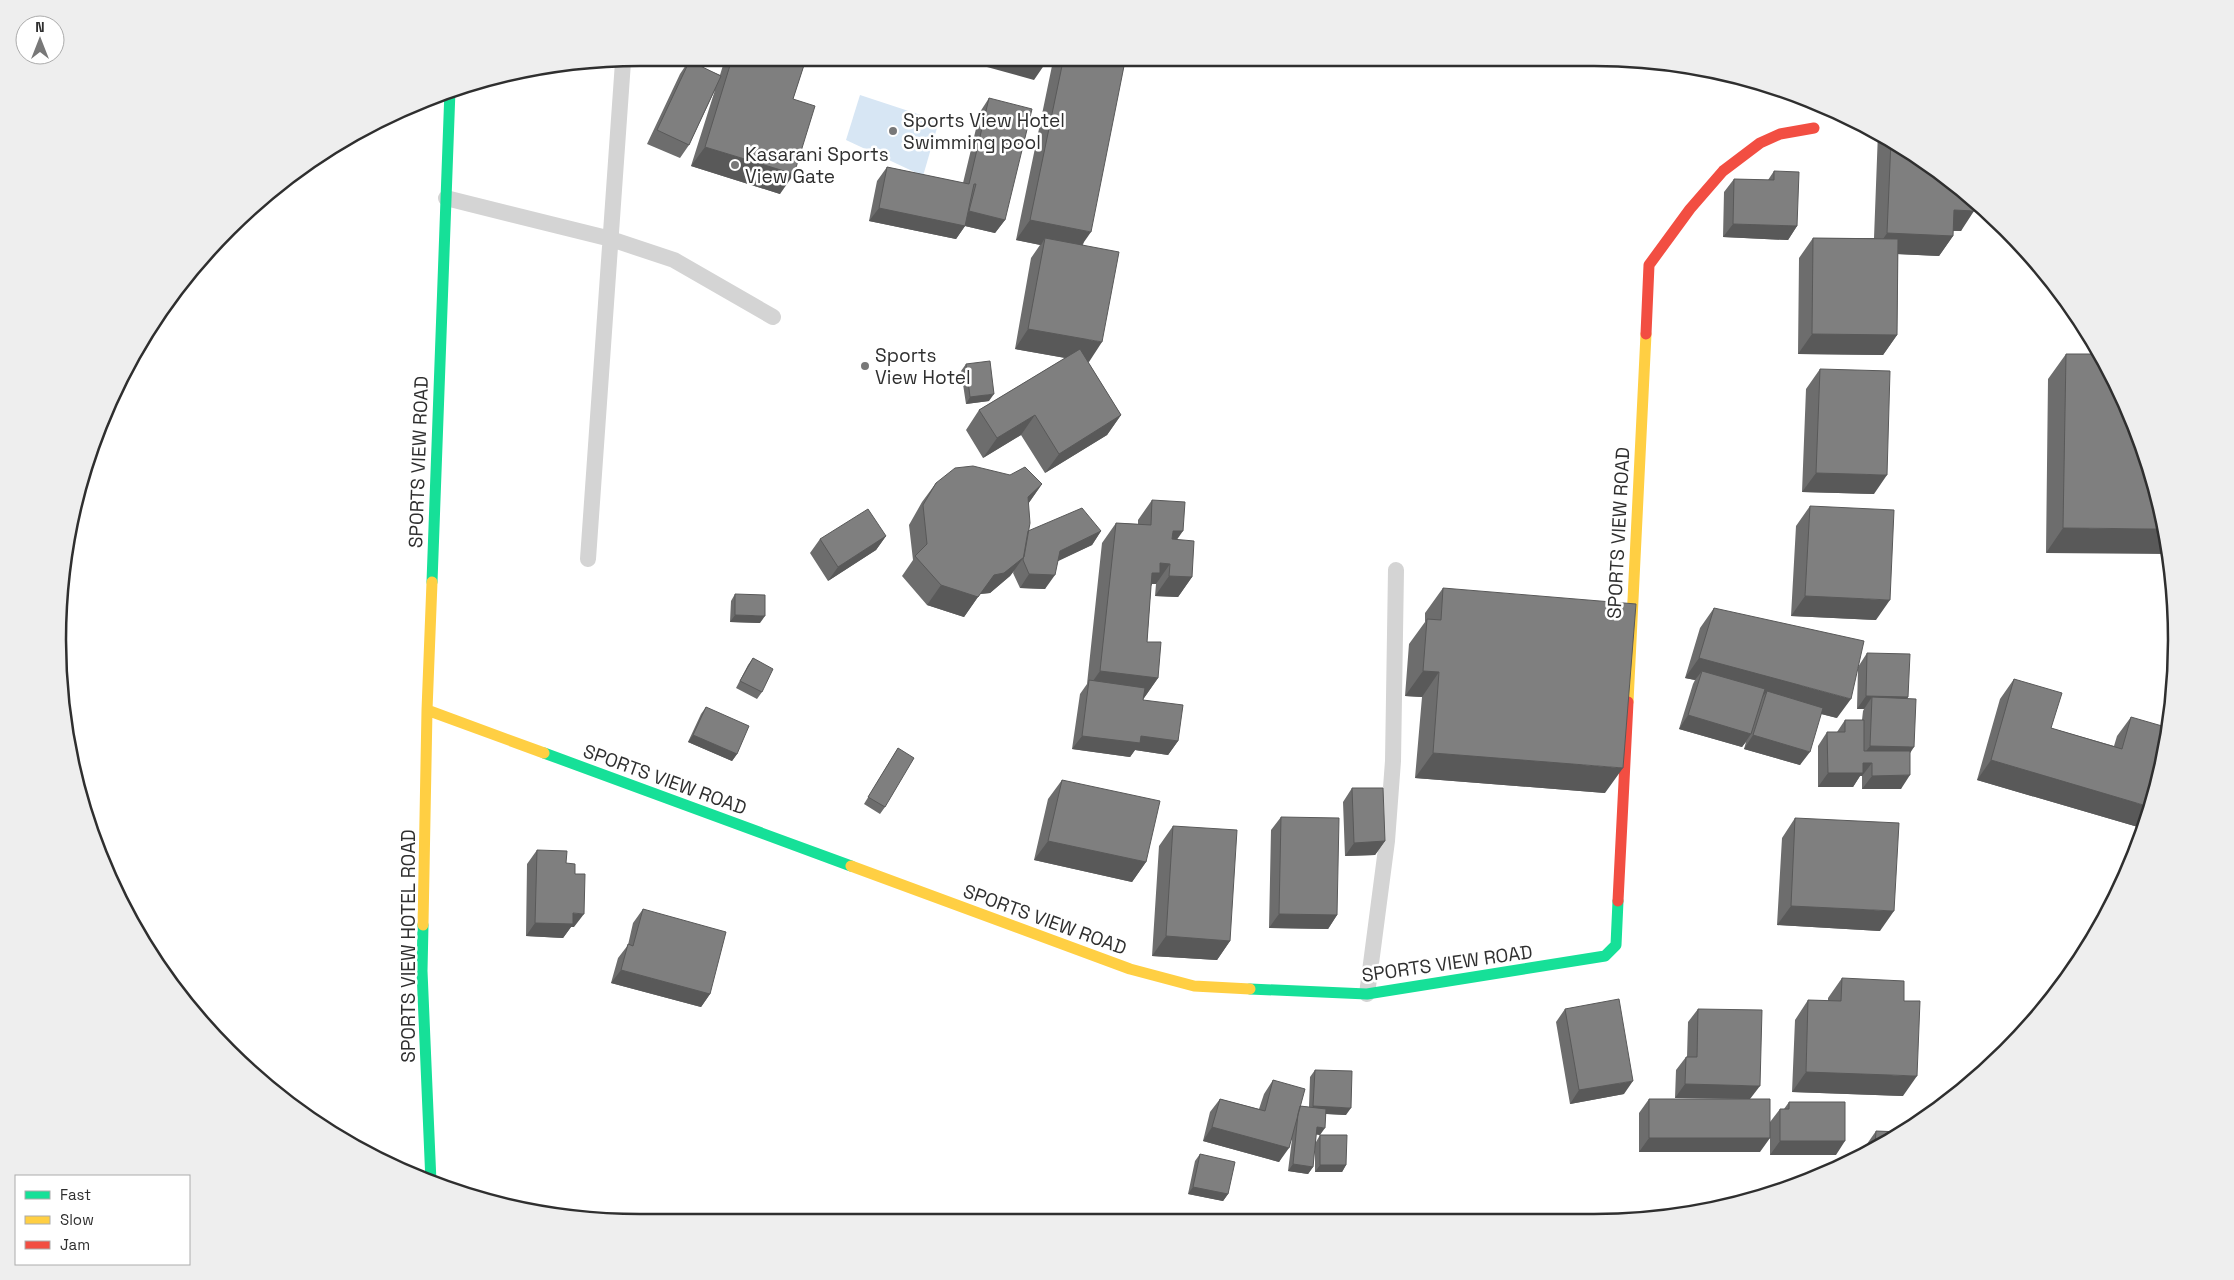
<svg xmlns="http://www.w3.org/2000/svg" width="2234" height="1280" viewBox="0 0 2234 1280" font-family="'Space Grotesk',sans-serif">
<style>
.water{fill:#d7e6f4}
.lines{fill:none;stroke-linecap:round;stroke-linejoin:round}
.lane{stroke:#d4d4d4;stroke-width:16}
.fast{stroke:#16e098;stroke-width:11}
.slow{stroke:#ffcf43;stroke-width:11}
.jam{stroke:#f24e42;stroke-width:11}
.wall{fill:#6d6d6d}
.shaded-wall{fill:#595959}
.building{fill:#7f7f7f;stroke:#595959}
.poi-dot{fill:#787878;stroke:#fff;stroke-width:2}
.labels{text-anchor:middle;stroke-width:5;stroke-linejoin:round;paint-order:stroke}
.poi-label{font-size:19px;fill:#2f2f2f;stroke:#fff;text-anchor:start}
.street-label{font-size:19px;fill:#2f2f2f;stroke:#fff}
.rim{fill:none;stroke:#2f2f2f;stroke-width:2.5}
</style>
<rect width="100%" height="100%" fill="#fff"/>
<!-- water -->
<path class="water" d="M 860,95 L 939,121 L 923,176 L 846,140 Z"/>
<g class="lines">
<!-- lane -->
<path class="lane" d="M 446,198 L 611,239 L 674,260 L 773,317
M 588,559 L 623,62
M 1367,994 L 1387,841 L 1393,761 L 1396,570"/>
<!-- fast -->
<path class="fast" d="M 432,582 L 450,90
M 544,753 L 851,866
M 423,925 L 422,971 L 431,1182
M 1250,989 L 1367,994 L 1605,956 L 1616,945 L 1618,901"/>
<!-- slow -->
<path class="slow" d="M 432,582 L 427,710 L 544,753
M 1628,702 L 1646,334
M 851,866 L 1130,969 L 1194,986 L 1250,989
M 423,925 L 427,710"/>
<!-- jam -->
<path class="jam" d="M 1646,334 L 1649,265 L 1690,209 L 1723,171 L 1760,143 L 1780,134 L 1814,128
M 1618,901 L 1628,702"/>
</g>
<!-- wall -->
<path class="wall" d="M 1053,61 L 1125,61 L 1083,245 L 1088,362 L 1121,415 L 1107,435 L 1045,473 L 1021,435 L 983,458 L 966,430 L 979,410 L 1065,358 L 1015,349 L 1031,258 L 1040,245 L 1016,240 Z
M 688,62 L 720,75 L 724,62 L 805,62 L 793,99 L 780,194 L 691,166 L 715,90 L 689,145 L 680,158 L 647,144 L 680,74 Z
M 989,98 L 1005,220 L 995,233 L 965,226 L 956,239 L 869,221 L 877,181 L 887,167 L 963,183 L 980,112 Z
M 1878,132 L 1886,136 L 1975,200 L 1961,231 L 1953,231 L 1953,236 L 1939,256 L 1898,254 L 1897,335 L 1883,355 L 1798,354 L 1799,258 L 1813,238 L 1874,238 Z
M 1774,171 L 1797,226 L 1788,240 L 1723,237 L 1724,192 L 1734,179 L 1768,180 Z
M 2066,354 L 2157,490 L 2046,553 L 2048,379 Z
M 966,364 L 989,401 L 966,404 L 961,371 Z
M 1820,369 L 1874,494 L 1802,492 L 1806,389 Z
M 936,483 L 1042,484 L 1028,504 L 1028,531 L 1101,531 L 1092,545 L 1057,561 L 1045,589 L 1020,588 L 1013,573 L 1014,571 L 1010,576 L 990,593 L 980,594 L 964,617 L 927,605 L 902,576 L 913,560 L 909,525 L 922,502 Z
M 1152,500 L 1177,540 L 1192,577 L 1178,597 L 1155,596 L 1156,584 L 1152,584 L 1151,586 L 1147,642 L 1158,678 L 1144,698 L 1143,700 L 1178,741 L 1168,755 L 1135,750 L 1130,757 L 1072,749 L 1080,694 L 1087,684 L 1102,543 L 1116,523 L 1138,524 L 1138,520 Z
M 1810,506 L 1876,620 L 1791,616 L 1796,526 Z
M 886,536 L 876,550 L 828,581 L 810,553 L 820,539 Z
M 1443,588 L 1605,793 L 1415,778 L 1422,697 L 1405,696 L 1409,644 L 1425,622 L 1425,613 Z
M 735,594 L 760,623 L 730,622 L 731,601 Z
M 1714,608 L 1837,718 L 1821,714 L 1800,765 L 1744,749 L 1746,742 L 1742,747 L 1679,729 L 1693,684 L 1695,680 L 1685,678 L 1700,628 Z
M 1867,653 L 1908,697 L 1907,699 L 1910,753 L 1901,789 L 1862,789 L 1862,776 L 1860,776 L 1853,787 L 1818,787 L 1818,746 L 1827,732 L 1837,732 L 1845,720 L 1862,720 L 1863,711 L 1864,709 L 1857,709 L 1858,667 Z
M 753,658 L 762,692 L 757,699 L 736,688 L 748,665 Z
M 2014,679 L 2051,728 L 2114,746 L 2117,736 L 2131,717 L 2138,827 L 1977,780 L 2000,699 Z
M 706,707 L 737,754 L 732,761 L 688,742 L 701,714 Z
M 898,748 L 885,807 L 880,814 L 864,804 Z
M 1062,780 L 1146,862 L 1132,882 L 1034,860 L 1048,799 Z
M 1352,788 L 1385,841 L 1375,855 L 1345,856 L 1343,802 Z
M 1281,817 L 1337,915 L 1328,929 L 1269,928 L 1271,830 Z
M 1795,818 L 1880,931 L 1777,925 L 1782,838 Z
M 1173,826 L 1230,941 L 1217,960 L 1152,956 L 1159,846 Z
M 537,850 L 566,863 L 574,927 L 571,927 L 563,938 L 526,936 L 527,864 Z
M 643,909 L 710,994 L 701,1007 L 611,983 L 618,958 L 628,945 L 633,923 Z
M 1842,978 L 1903,1096 L 1792,1092 L 1795,1020 L 1808,1000 L 1828,1001 L 1828,998 Z
M 1565,1009 L 1624,1094 L 1570,1104 L 1556,1022 Z
M 1698,1009 L 1750,1099 L 1760,1152 L 1639,1152 L 1639,1113 L 1649,1099 L 1749,1099 L 1675,1098 L 1676,1070 L 1686,1057 L 1687,1057 L 1688,1022 Z
M 1315,1070 L 1346,1115 L 1326,1114 L 1320,1135 L 1316,1134 L 1316,1142 L 1320,1135 L 1346,1165 L 1342,1172 L 1315,1172 L 1315,1143 L 1313,1167 L 1308,1174 L 1288,1171 L 1292,1139 L 1279,1162 L 1203,1141 L 1210,1112 L 1220,1099 L 1259,1109 L 1264,1094 L 1273,1080 L 1300,1106 L 1309,1107 L 1310,1077 Z
M 1789,1102 L 1836,1155 L 1770,1155 L 1770,1122 L 1780,1109 L 1784,1109 Z
M 1876,1131 L 1902,1132 L 1862,1152 L 1862,1151 Z
M 1200,1154 L 1228,1194 L 1223,1201 L 1188,1194 L 1195,1161 Z"/>
<!-- shaded-wall -->
<path class="shaded-wall" d="M 965,61 L 1047,61 L 1034,80 Z
M 705,147 L 794,174 L 780,194 L 691,166 Z
M 879,208 L 960,224 L 969,211 L 1005,220 L 995,233 L 965,226 L 956,239 L 869,221 Z
M 1954,210 L 1974,211 L 1961,231 L 1940,230 Z
M 1030,220 L 1091,232 L 1077,252 L 1045,238 L 1041,245 L 1016,240 Z
M 1733,224 L 1797,226 L 1788,240 L 1723,237 Z
M 1887,233 L 1953,236 L 1939,256 L 1874,253 Z
M 1028,329 L 1102,342 L 1089,362 L 1015,349 Z
M 1812,334 L 1897,335 L 1883,355 L 1798,354 Z
M 994,394 L 989,401 L 966,404 L 970,397 Z
M 1035,415 L 1021,435 L 983,458 L 997,438 Z
M 1121,415 L 1107,435 L 1045,473 L 1059,454 Z
M 1816,473 L 1887,475 L 1874,494 L 1802,492 Z
M 1042,484 L 1028,504 L 1028,497 Z
M 2063,528 L 2163,529 L 2167,554 L 2046,553 Z
M 1101,531 L 1092,545 L 1050,565 L 1060,551 Z
M 1173,531 L 1183,531 L 1169,551 Z
M 886,536 L 876,550 L 828,581 L 838,567 Z
M 1024,557 L 1010,576 L 990,593 L 980,594 L 964,617 L 927,605 L 941,585 L 994,575 Z
M 1160,563 L 1170,564 L 1156,584 L 1152,584 L 1146,593 L 1152,573 Z
M 1029,574 L 1055,575 L 1045,589 L 1020,588 Z
M 1169,576 L 1192,577 L 1178,597 L 1155,596 Z
M 1805,596 L 1890,600 L 1876,620 L 1791,616 Z
M 735,615 L 765,616 L 760,623 L 730,622 Z
M 1699,658 L 1851,699 L 1837,718 L 1764,699 L 1767,691 L 1762,698 L 1702,671 L 1695,680 L 1685,678 Z
M 1100,671 L 1158,678 L 1144,698 L 1088,692 L 1088,688 Z
M 1423,671 L 1439,672 L 1422,697 L 1405,696 Z
M 1866,696 L 1908,697 L 1899,710 L 1872,697 L 1864,709 L 1857,709 Z
M 1688,715 L 1751,734 L 1742,747 L 1679,729 Z
M 693,735 L 737,754 L 732,761 L 688,742 Z
M 1753,735 L 1810,752 L 1800,765 L 1744,749 Z
M 1082,736 L 1141,736 L 1178,741 L 1168,755 L 1135,750 L 1130,757 L 1072,749 Z
M 1870,746 L 1914,747 L 1905,761 L 1860,759 Z
M 1433,753 L 1623,768 L 1605,793 L 1415,778 Z
M 1991,760 L 2150,807 L 2149,811 L 2138,827 L 1977,780 Z
M 1863,763 L 1872,763 L 1862,776 L 1860,776 L 1853,787 L 1818,787 L 1828,773 Z
M 1910,775 L 1901,789 L 1862,789 L 1872,776 Z
M 1048,841 L 1146,862 L 1132,882 L 1034,860 Z
M 1385,841 L 1375,855 L 1345,856 L 1354,843 Z
M 1791,906 L 1894,911 L 1880,931 L 1777,925 Z
M 573,913 L 584,914 L 574,927 L 571,927 L 563,938 L 526,936 L 535,923 Z
M 1279,914 L 1337,915 L 1328,929 L 1269,928 Z
M 1166,936 L 1230,941 L 1217,960 L 1152,956 Z
M 621,970 L 710,994 L 701,1007 L 611,983 Z
M 1806,1072 L 1917,1076 L 1903,1096 L 1792,1092 Z
M 1633,1081 L 1624,1094 L 1570,1104 L 1579,1090 Z
M 1685,1084 L 1760,1086 L 1750,1099 L 1675,1098 Z
M 1313,1106 L 1351,1108 L 1346,1115 L 1309,1113 Z
M 1212,1127 L 1289,1148 L 1279,1162 L 1203,1141 Z
M 1317,1127 L 1325,1128 L 1320,1135 L 1312,1134 Z
M 1649,1138 L 1770,1138 L 1760,1152 L 1639,1152 Z
M 1780,1141 L 1845,1141 L 1836,1155 L 1770,1155 Z
M 1293,1164 L 1313,1167 L 1308,1174 L 1288,1171 Z
M 1320,1165 L 1346,1165 L 1342,1172 L 1315,1172 Z
M 1193,1187 L 1228,1194 L 1223,1201 L 1188,1194 Z"/>
<!-- building -->
<path class="building" d="M 1063,61 L 1125,61 L 1091,232 L 1030,220 Z
M 689,62 L 692,62 L 721,76 L 689,145 L 657,130 Z
M 731,62 L 805,62 L 793,99 L 815,106 L 794,174 L 705,147 Z
M 989,98 L 1032,109 L 1005,220 L 969,211 L 976,184 L 974,184 L 965,226 L 879,208 L 887,167 L 969,184 Z
M 1891,140 L 1975,200 L 1974,211 L 1954,210 L 1953,236 L 1887,233 Z
M 1774,171 L 1799,172 L 1797,226 L 1733,224 L 1734,179 L 1774,180 Z
M 1045,238 L 1119,252 L 1102,342 L 1028,329 Z
M 1813,238 L 1898,239 L 1897,335 L 1812,334 Z
M 1080,349 L 1121,415 L 1059,454 L 1035,415 L 997,438 L 979,410 Z
M 2066,354 L 2099,354 L 2117,383 L 2157,490 L 2163,529 L 2063,528 Z
M 990,361 L 994,394 L 970,397 L 966,364 Z
M 1820,369 L 1890,371 L 1887,475 L 1816,473 Z
M 973,466 L 1010,475 L 1025,467 L 1042,484 L 1028,497 L 1030,523 L 1024,557 L 1004,573 L 994,575 L 978,597 L 941,585 L 915,556 L 927,544 L 923,505 L 936,483 L 955,468 Z
M 1152,500 L 1185,502 L 1183,531 L 1173,531 L 1172,539 L 1194,541 L 1192,577 L 1169,576 L 1170,564 L 1160,563 L 1160,573 L 1152,573 L 1147,642 L 1161,642 L 1158,678 L 1100,671 L 1116,523 L 1151,525 Z
M 1810,506 L 1894,510 L 1890,600 L 1805,596 Z
M 1082,508 L 1101,531 L 1060,551 L 1055,575 L 1029,574 L 1023,560 L 1028,531 Z
M 868,509 L 886,536 L 838,567 L 820,539 Z
M 1443,588 L 1636,604 L 1623,768 L 1433,753 L 1439,672 L 1423,671 L 1427,619 L 1441,620 Z
M 735,594 L 765,595 L 765,616 L 735,615 Z
M 1714,608 L 1864,641 L 1851,699 L 1699,658 Z
M 1867,653 L 1910,654 L 1908,697 L 1866,696 Z
M 753,658 L 773,669 L 762,692 L 740,681 Z
M 1702,671 L 1765,689 L 1751,734 L 1688,715 Z
M 2014,679 L 2062,693 L 2051,728 L 2122,749 L 2131,717 L 2169,728 L 2150,807 L 1991,760 Z
M 1089,680 L 1145,688 L 1143,700 L 1183,705 L 1178,741 L 1141,736 L 1140,743 L 1082,736 Z
M 1767,691 L 1823,708 L 1810,752 L 1753,735 Z
M 1872,697 L 1916,699 L 1914,747 L 1870,746 Z
M 706,707 L 749,726 L 737,754 L 693,735 Z
M 1845,720 L 1864,720 L 1864,751 L 1910,751 L 1910,775 L 1872,776 L 1872,763 L 1863,763 L 1863,773 L 1828,773 L 1827,732 L 1845,732 Z
M 898,748 L 914,758 L 885,807 L 868,797 Z
M 1062,780 L 1160,801 L 1146,862 L 1048,841 Z
M 1352,788 L 1383,788 L 1385,841 L 1354,843 Z
M 1281,817 L 1339,818 L 1337,915 L 1279,914 Z
M 1795,818 L 1899,823 L 1894,911 L 1791,906 Z
M 1173,826 L 1237,830 L 1230,941 L 1166,936 Z
M 537,850 L 567,851 L 566,863 L 575,864 L 575,874 L 585,874 L 584,914 L 573,913 L 573,924 L 535,923 Z
M 643,909 L 726,932 L 710,994 L 621,970 L 628,944 L 633,946 Z
M 1842,978 L 1904,981 L 1904,1001 L 1920,1001 L 1917,1076 L 1806,1072 L 1808,1000 L 1841,1001 Z
M 1619,999 L 1633,1081 L 1579,1090 L 1565,1009 Z
M 1698,1009 L 1762,1010 L 1760,1086 L 1685,1084 L 1686,1057 L 1697,1057 Z
M 1315,1070 L 1352,1071 L 1351,1108 L 1313,1106 Z
M 1273,1080 L 1305,1089 L 1289,1148 L 1212,1127 L 1220,1099 L 1265,1111 Z
M 1649,1099 L 1770,1099 L 1770,1138 L 1649,1138 Z
M 1789,1102 L 1845,1102 L 1845,1141 L 1780,1141 L 1780,1109 L 1789,1109 Z
M 1300,1106 L 1326,1109 L 1325,1128 L 1317,1127 L 1313,1167 L 1293,1164 L 1298,1114 Z
M 1876,1131 L 1902,1132 L 1875,1146 Z
M 1320,1135 L 1347,1135 L 1346,1165 L 1320,1165 Z
M 1200,1154 L 1235,1162 L 1228,1194 L 1193,1187 Z"/>
<!-- markers -->
<g class="poi-dot">
<circle cx="893" cy="131" r="5"/>
<circle cx="735" cy="165" r="5"/>
<circle cx="865" cy="366" r="5"/>
</g>
<g class="labels">
<!-- poi labels -->
<g class="poi-label">
<text x="903" y="127">Sports View Hotel<tspan x="903" dy="22">Swimming pool</tspan></text>
<text x="745" y="161">Kasarani Sports<tspan x="745" dy="22">View Gate</tspan></text>
<text x="875" y="362">Sports<tspan x="875" dy="22">View Hotel</tspan></text>
</g>
<!-- street labels -->
<g class="street-label">
<text transform="translate(418 462) rotate(-88)" y="7">SPORTS VIEW ROAD</text>
<text transform="translate(1618 533) rotate(-87)" y="7">SPORTS VIEW ROAD</text>
<text transform="translate(665 779) rotate(20)" y="7">SPORTS VIEW ROAD</text>
<text transform="translate(1045 919) rotate(20)" y="7">SPORTS VIEW ROAD</text>
<text transform="translate(408 946) rotate(-90)" y="7">SPORTS VIEW HOTEL ROAD</text>
<text transform="translate(1447 963) rotate(-8)" y="7">SPORTS VIEW ROAD</text>
</g>
</g>
<!-- crop -->
<path d="M0 0H2234V1280H0ZM640 66H1594A574 574 0 0 1 2168 640V640A574 574 0 0 1 1594 1214H640A574 574 0 0 1 66 640V640A574 574 0 0 1 640 66Z" fill="#eee" fill-rule="evenodd"/>
<path class="rim" d="M640 66H1594A574 574 0 0 1 2168 640V640A574 574 0 0 1 1594 1214H640A574 574 0 0 1 66 640V640A574 574 0 0 1 640 66Z"/>
<!-- legend -->
<rect x="15" y="1175" width="175" height="90" fill="#ffffff" stroke="#acacac"/>
<rect x="25" y="1191" width="25" height="8" fill="#16e098" stroke="#acacac"/>
<text x="60" y="1200" font-size="15" fill="#2f2f2f">Fast</text>
<rect x="25" y="1216" width="25" height="8" fill="#ffcf43" stroke="#acacac"/>
<text x="60" y="1225" font-size="15" fill="#2f2f2f">Slow</text>
<rect x="25" y="1241" width="25" height="8" fill="#f24e42" stroke="#acacac"/>
<text x="60" y="1250" font-size="15" fill="#2f2f2f">Jam</text>
<!-- north arrow -->
<g transform="translate(40 40)"><circle r="24" fill="#ffffff" stroke="#acacac"/>
<path d="M0-4L9 19L0 12L-9 19Z" fill="#787878"/>
<text y="-8" font-size="14" font-weight="bold" text-anchor="middle" fill="#2f2f2f">N</text>
</g>
</svg>
